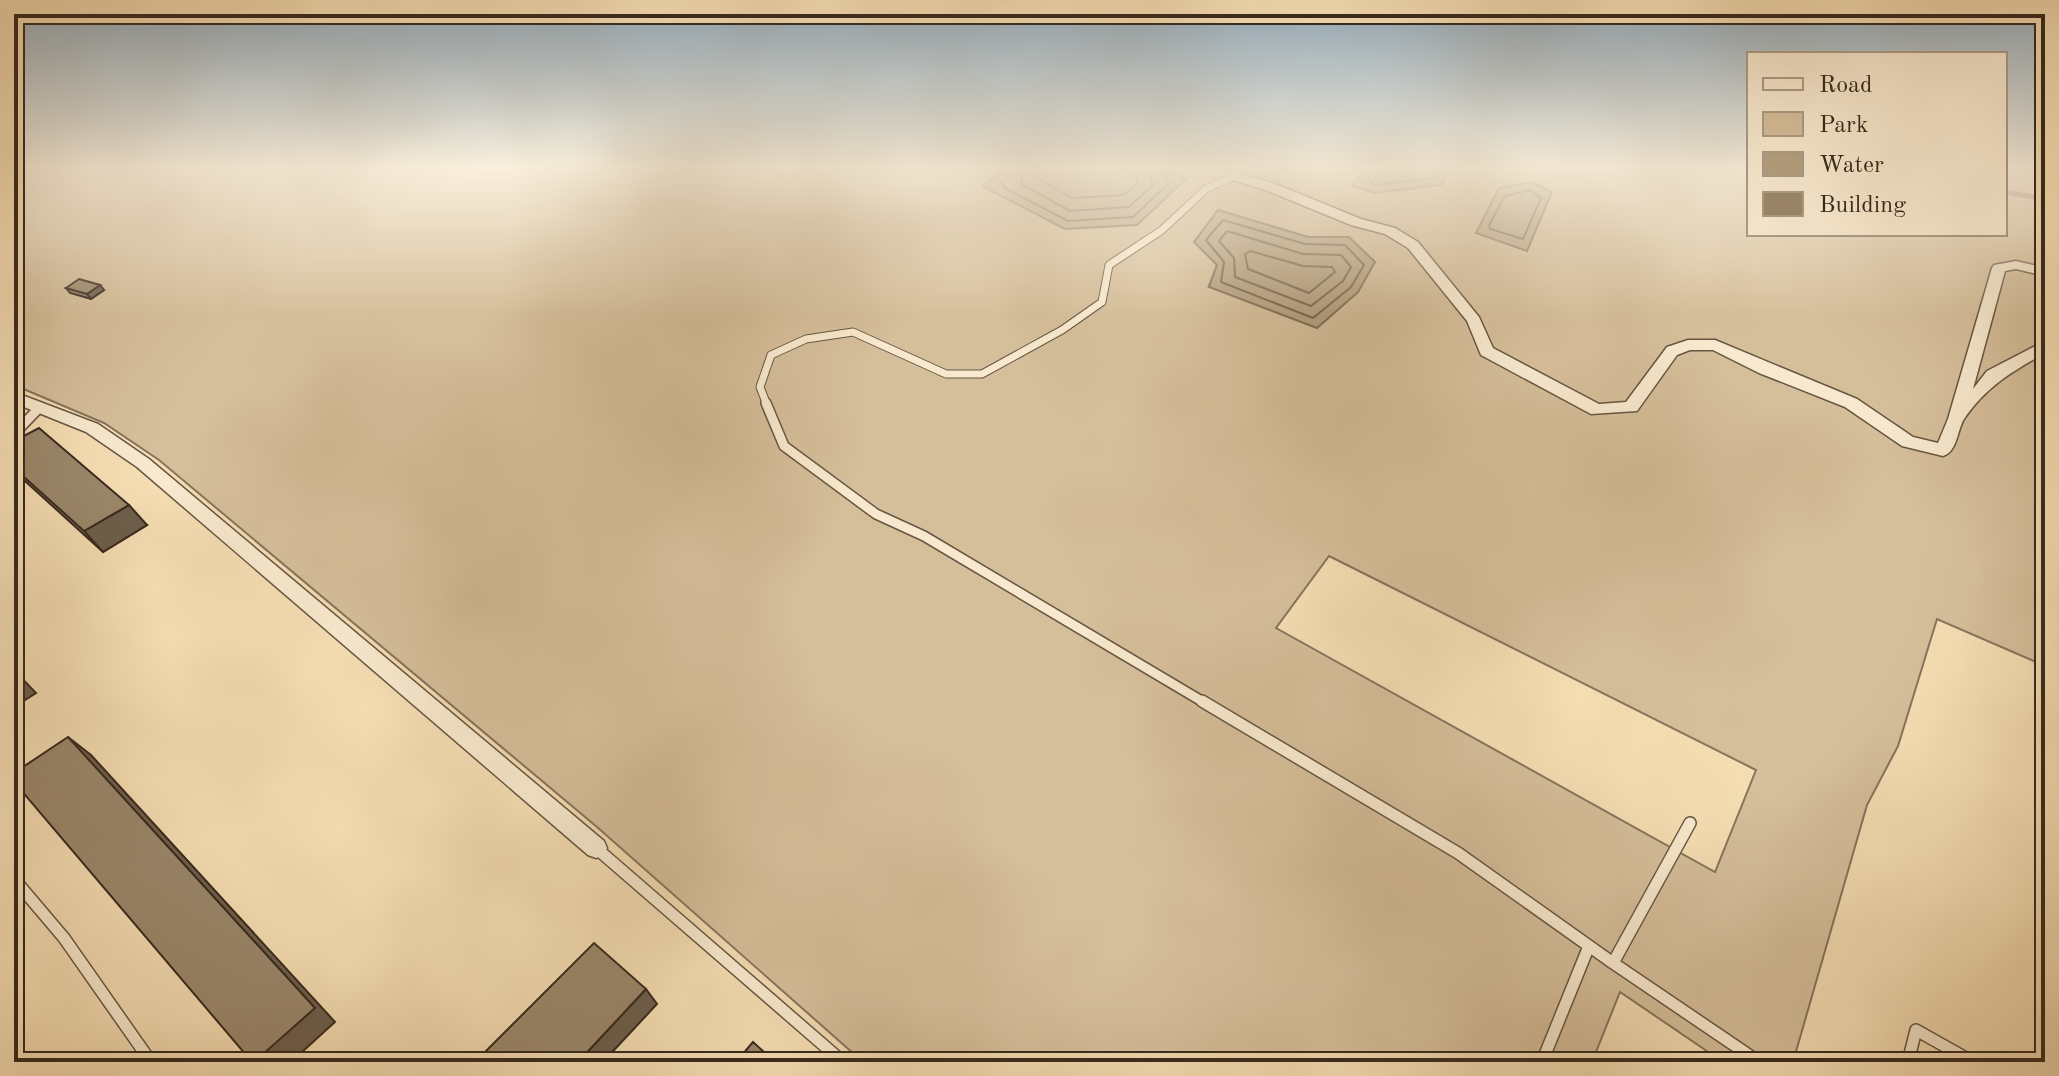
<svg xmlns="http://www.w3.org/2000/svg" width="2059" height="1076" viewBox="0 0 2059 1076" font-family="'Old Standard TT',serif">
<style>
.green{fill:#d5be9a;stroke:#86745c;stroke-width:2;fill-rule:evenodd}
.water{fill:#b4a080;stroke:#827058;stroke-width:2}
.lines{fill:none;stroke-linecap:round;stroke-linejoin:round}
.shore{stroke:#76644e;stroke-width:2}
.stream{stroke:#827058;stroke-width:5}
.service-far2-casing{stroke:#665642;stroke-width:9}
.service-far1-casing{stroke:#665642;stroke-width:12}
.service-casing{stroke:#665642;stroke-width:14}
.minor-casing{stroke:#665642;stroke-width:3}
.service-far2{stroke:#f8e9ce;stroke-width:7}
.service-far1{stroke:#f8e9ce;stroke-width:9}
.service{stroke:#f8e9ce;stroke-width:11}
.minor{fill:#f8e9ce;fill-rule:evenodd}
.wall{fill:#84745c;stroke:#37291d;stroke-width:2}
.shaded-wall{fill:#6c5e4b;stroke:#37291d;stroke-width:2}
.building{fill:#9a876b;stroke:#37291d;stroke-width:2}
</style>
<rect width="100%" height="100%" fill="#f5ddb3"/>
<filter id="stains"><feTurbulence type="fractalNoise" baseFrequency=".0025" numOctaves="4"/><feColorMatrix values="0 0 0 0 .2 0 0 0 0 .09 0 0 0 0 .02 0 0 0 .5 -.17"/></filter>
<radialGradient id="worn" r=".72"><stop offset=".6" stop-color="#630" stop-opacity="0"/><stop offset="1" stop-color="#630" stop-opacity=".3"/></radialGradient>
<!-- green -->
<path class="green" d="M 14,166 L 1010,166 L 983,187 L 1025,206 L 1185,178 L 1158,166 L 1258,166 L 1266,170 L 1368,166 L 1353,185 L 1441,185 L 1452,166 L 1749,166 L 1749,234 L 2005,234 L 2005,166 L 2045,166 L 2045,666 L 1937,619 L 1898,746 L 1867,805 L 1793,1062 L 1723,1062 L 1620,992 L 1592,1062 L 863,1062 L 597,827 L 159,460 L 104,423 L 14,385 ZM 1218,210 L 1308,237 L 1349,237 L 1209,286 L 1217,265 ZM 1329,556 L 1756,770 L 1715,872 L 1276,628 Z"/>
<!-- water -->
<path class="water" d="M 1010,166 L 1158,166 L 1186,179 L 1137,225 L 1065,229 L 982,186 Z
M 1368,166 L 1452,166 L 1441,185 L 1374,193 L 1352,186 Z
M 1532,182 L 1552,192 L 1527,251 L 1476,233 L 1499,188 Z
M 1218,210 L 1308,237 L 1349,237 L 1375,262 L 1358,292 L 1317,328 L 1209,287 L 1217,265 L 1194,242 Z"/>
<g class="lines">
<!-- shore -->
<path class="shore" d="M 1014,166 L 1012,173 L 1002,182 L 1003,187 L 1068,221 L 1133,217 L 1168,184 L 1168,179 L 1159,173 L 1158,166
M 1024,166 L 1021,184 L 1070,211 L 1129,207 L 1153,185 L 1147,166
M 1036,166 L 1036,178 L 1072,198 L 1124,195 L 1138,182 L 1135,166
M 1374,166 L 1368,180 L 1375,185 L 1435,178 L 1443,166
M 1530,190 L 1541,198 L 1523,239 L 1490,229 L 1489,225 L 1505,196 Z
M 1223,220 L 1305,244 L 1345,245 L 1364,265 L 1351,287 L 1313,318 L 1221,282 L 1224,262 L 1206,240 Z
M 1227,231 L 1303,254 L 1341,255 L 1351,267 L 1343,281 L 1311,306 L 1235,277 L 1234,258 L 1219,241 Z
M 1250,251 L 1303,266 L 1332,267 L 1335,272 L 1309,293 L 1248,269 L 1245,254 Z"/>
<!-- stream -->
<path class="stream" d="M 2005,192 L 2045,199"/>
<defs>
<path id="service-far2" d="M 767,405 L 760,387 L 771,355 L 806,339 L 853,332 L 946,374 L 982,374 L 1062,330 L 1102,302 L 1109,265 L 1162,230 L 1206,189 L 1234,176"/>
<path id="service-far1" d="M 766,403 L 784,446 L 876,514 L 924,536 L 1205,703
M 14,434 L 40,407"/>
<path id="service" d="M 1202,701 L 1458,853 L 1613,963
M 1690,823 L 1613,963 L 1759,1062
M 596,848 L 843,1062
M 14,879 L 64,938 L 151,1062
M 1542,1062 L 1589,946
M 1908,1062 L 1916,1030 L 1973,1062"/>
<path id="minor" d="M 1234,172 L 1273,183 L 1361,219 L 1395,228 L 1418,242 L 1479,317 L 1493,348 L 1599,404 L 1626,402 L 1667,347 L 1688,340 L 1715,340 L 1857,399 L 1913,437 L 1938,443 L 1948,419 L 1992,268 L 1994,265 L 2016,261 L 2045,268 L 2045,276 L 2016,269 L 2005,271 L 1973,389 L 1987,371 L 2045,341 L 2045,353 C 2011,372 1986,387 1964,419 C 1957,431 1957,452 1943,456 L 1902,446 L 1845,407 L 1759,373 L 1713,350 L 1690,350 L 1677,355 L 1637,411 L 1591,414 L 1481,355 L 1467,321 L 1408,248 L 1385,234 L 1351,225 L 1263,189 L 1229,179 L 1229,173 Z
M 14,392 L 98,424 L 149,459 L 604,841 L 607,848 L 604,855 L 596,858 L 588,855 L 137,467 L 86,432 L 14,403 Z"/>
</defs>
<!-- service-far2 casing -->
<use href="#service-far2" class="service-far2-casing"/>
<!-- service-far1 casing -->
<use href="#service-far1" class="service-far1-casing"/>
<!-- service casing -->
<use href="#service" class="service-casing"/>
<!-- minor casing -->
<use href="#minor" class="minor-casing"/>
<!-- service-far2 -->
<use href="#service-far2" class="service-far2"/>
<!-- service-far1 -->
<use href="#service-far1" class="service-far1"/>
<!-- service -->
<use href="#service" class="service"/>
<!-- minor -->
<use href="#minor" class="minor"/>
</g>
<!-- wall -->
<path class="wall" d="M 100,285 L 104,290 L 91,299 L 70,293 L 66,288 Z
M 14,441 L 147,525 L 103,552 L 14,471 Z"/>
<!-- shaded-wall -->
<path class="shaded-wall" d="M 100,285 L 104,290 L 91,299 L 87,294 Z
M 129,505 L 147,525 L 103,552 L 84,531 Z
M 14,670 L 36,693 L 14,707 Z
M 68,737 L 91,755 L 335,1022 L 291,1062 L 254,1062 Z
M 646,989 L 657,1004 L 603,1062 L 578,1062 Z"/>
<!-- building -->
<path class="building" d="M 79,279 L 100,285 L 87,294 L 66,288 Z
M 39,428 L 129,505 L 84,531 L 14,468 L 14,441 Z
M 68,737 L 315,1008 L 254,1062 L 252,1062 L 14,782 L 14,773 Z
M 594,943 L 646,989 L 578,1062 L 475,1062 Z
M 753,1042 L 775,1062 L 736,1062 Z"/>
<!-- sky -->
<linearGradient id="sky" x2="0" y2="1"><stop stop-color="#93acbe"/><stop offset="0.53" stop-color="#faf0dd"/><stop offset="1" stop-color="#faf0dd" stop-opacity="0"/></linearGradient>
<rect width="2059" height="316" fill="url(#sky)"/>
<!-- margin -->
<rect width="2059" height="1076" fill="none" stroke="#f5ddb3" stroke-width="48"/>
<rect x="16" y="16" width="2027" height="1044" fill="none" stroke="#37291d" stroke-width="4"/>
<rect x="24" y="24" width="2011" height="1028" fill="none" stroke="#37291d" stroke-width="2"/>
<!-- legend -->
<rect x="1747" y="52" width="260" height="184" fill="#f8e9ce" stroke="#ab9c87" stroke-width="2"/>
<rect x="1763" y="78" width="40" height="12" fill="#f8e9ce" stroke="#ab9c87" stroke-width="2"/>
<text x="1819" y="92" font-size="24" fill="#37291d">Road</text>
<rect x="1763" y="112" width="40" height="24" fill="#d5be9a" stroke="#ab9c87" stroke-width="2"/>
<text x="1819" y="132" font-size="24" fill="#37291d">Park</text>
<rect x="1763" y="152" width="40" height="24" fill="#b4a080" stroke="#ab9c87" stroke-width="2"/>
<text x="1819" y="172" font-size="24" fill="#37291d">Water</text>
<rect x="1763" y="192" width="40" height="24" fill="#9a876b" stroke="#ab9c87" stroke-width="2"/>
<text x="1819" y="212" font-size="24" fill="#37291d">Building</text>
<rect width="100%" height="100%" filter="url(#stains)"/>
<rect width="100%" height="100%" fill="url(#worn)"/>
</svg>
